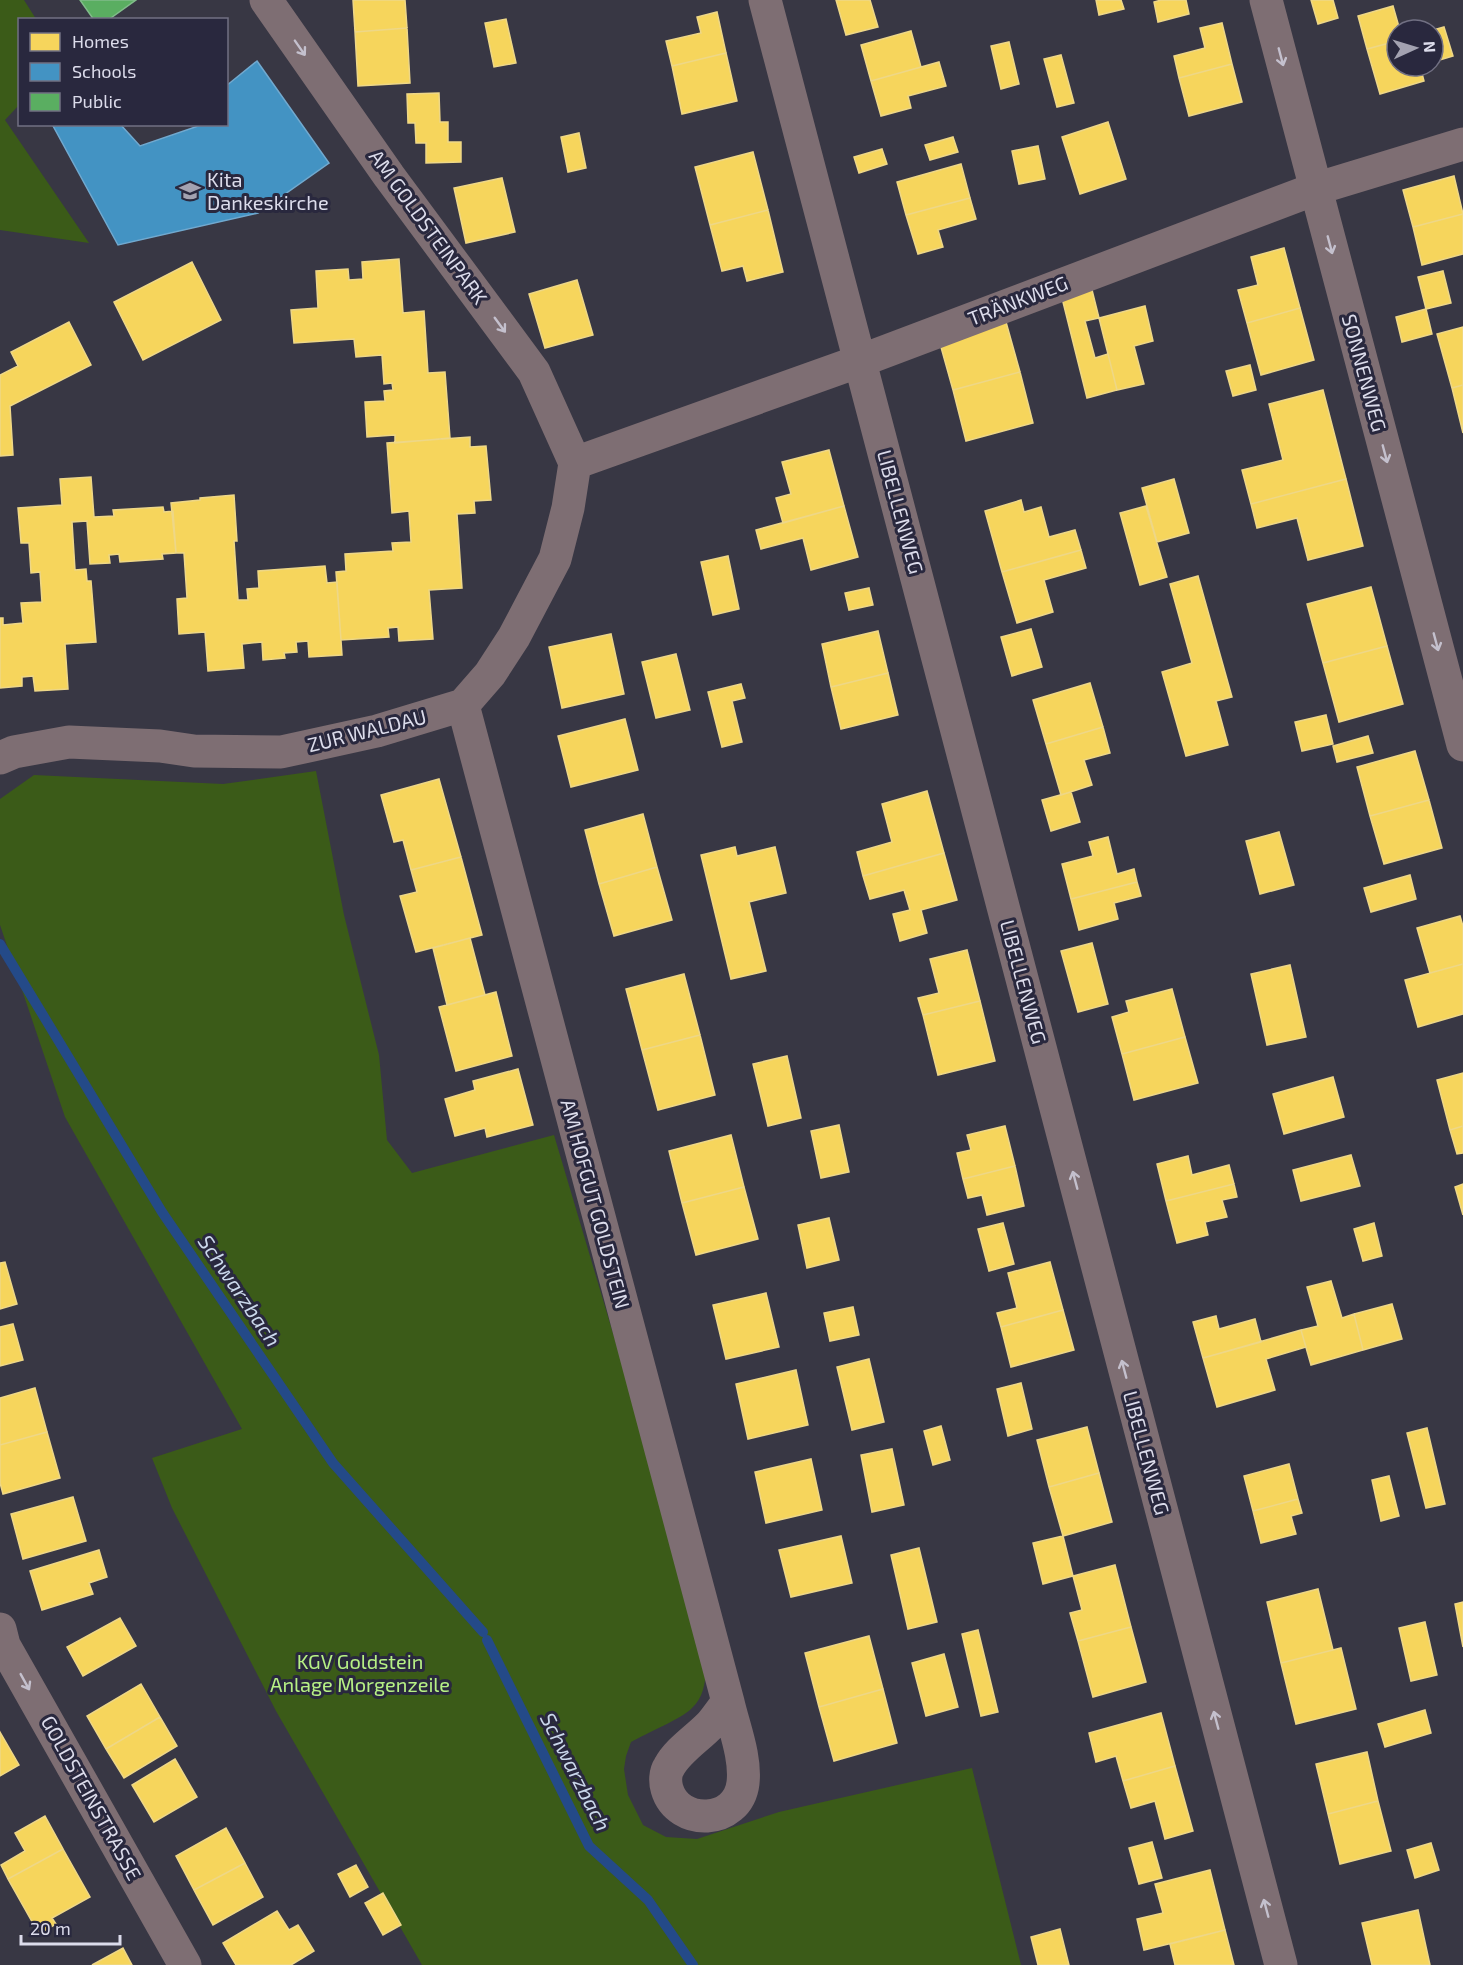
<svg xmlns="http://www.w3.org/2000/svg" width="1463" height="1965" viewBox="0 0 1463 1965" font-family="'Exo 2',sans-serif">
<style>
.green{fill:#3b5b18}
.homes{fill:#f6d55c;stroke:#eed787;stroke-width:1.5}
.schools{fill:#4393c3;stroke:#71a9cf;stroke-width:1.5}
.public{fill:#5aae61;stroke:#81bc8a;stroke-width:1.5}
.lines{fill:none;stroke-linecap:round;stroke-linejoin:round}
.stream{stroke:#244a88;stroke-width:10}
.minor{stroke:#7e6e73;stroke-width:33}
.oneway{stroke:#c4c0cd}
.labels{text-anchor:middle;stroke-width:6;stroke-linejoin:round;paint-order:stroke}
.poi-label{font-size:20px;fill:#dcdceb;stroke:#29283e;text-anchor:start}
.street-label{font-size:20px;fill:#dcdceb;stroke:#29283e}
.park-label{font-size:20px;fill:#b7f185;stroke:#29283e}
.water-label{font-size:21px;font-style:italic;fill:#cbd8eb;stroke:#29283e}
</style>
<rect width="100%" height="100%" fill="#383744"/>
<!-- green -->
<path class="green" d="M 0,0 L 24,0 L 36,19 L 20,20 L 19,105 L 5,120 L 89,243 L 0,230 Z
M 316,771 L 344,915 L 379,1055 L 387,1140 L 412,1173 L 554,1135 L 623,1367 L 706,1670 C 705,1684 703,1698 692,1708 C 683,1718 645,1734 631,1742 L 626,1756 L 624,1769 L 628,1795 L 643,1825 L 666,1837 L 697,1839 L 779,1812 L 972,1768 L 1021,1965 L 422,1965 L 276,1711 L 172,1508 L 152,1458 L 242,1429 L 65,1117 L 0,925 L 0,799 L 34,775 L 223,784 Z"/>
<!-- homes -->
<path class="homes" d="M 353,0 L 405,0 L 407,28 L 355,32 Z
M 836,0 L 870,0 L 878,27 L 846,35 Z
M 1096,0 L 1121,0 L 1124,9 L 1099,15 Z
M 1161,0 L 1186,0 L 1189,14 L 1158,22 L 1154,2 Z
M 1311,0 L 1333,0 L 1338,18 L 1318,24 Z
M 1393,6 L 1399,27 L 1407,24 L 1409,30 L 1397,30 L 1397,41 L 1367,49 L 1358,16 Z
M 717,12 L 726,53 L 672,66 L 666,41 L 701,33 L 697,17 Z
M 506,19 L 516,63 L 494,67 L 485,23 Z
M 1222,23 L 1232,64 L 1179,78 L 1174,56 L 1205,48 L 1200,28 Z
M 1444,27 L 1453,56 L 1433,62 L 1433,30 Z
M 407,28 L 410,83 L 358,86 L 355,32 Z
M 911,31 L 921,67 L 871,81 L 861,45 Z
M 1397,41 L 1397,66 L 1420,66 L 1424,81 L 1380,94 L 1367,49 Z
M 1009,42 L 1019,84 L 1001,89 L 991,46 Z
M 726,53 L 737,101 L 682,114 L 672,66 Z
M 1061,55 L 1074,103 L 1057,107 L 1044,59 Z
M 939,62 L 946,86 L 908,96 L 911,108 L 881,116 L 871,81 Z
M 1232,64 L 1242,102 L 1189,116 L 1179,78 Z
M 439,93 L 440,122 L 448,122 L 448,142 L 461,142 L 461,162 L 426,163 L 426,143 L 416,143 L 415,123 L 408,123 L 407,94 Z
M 1108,122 L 1126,179 L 1080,194 L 1062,137 Z
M 579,133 L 586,168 L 568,172 L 561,137 Z
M 953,137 L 958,152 L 930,160 L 925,145 Z
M 1038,146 L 1045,179 L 1019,184 L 1012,151 Z
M 882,149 L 887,164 L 859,173 L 854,157 Z
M 753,152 L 768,210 L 710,225 L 695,167 Z
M 961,164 L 970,198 L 906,215 L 897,182 Z
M 1454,176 L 1463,214 L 1413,227 L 1403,190 Z
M 502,178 L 515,232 L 466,243 L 454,188 Z
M 970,198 L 976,219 L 938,230 L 943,247 L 918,254 L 906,215 Z
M 768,210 L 783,272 L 747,281 L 743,266 L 722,271 L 710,225 Z
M 1463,214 L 1463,254 L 1422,265 L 1413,227 Z
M 1284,248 L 1300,308 L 1247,323 L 1238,290 L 1258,285 L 1251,257 Z
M 399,259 L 403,313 L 424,311 L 428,373 L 445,372 L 450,438 L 395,443 L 395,435 L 367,437 L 365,402 L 385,401 L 384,391 L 393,390 L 392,383 L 384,384 L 382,355 L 356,357 L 354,339 L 294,343 L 291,310 L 318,308 L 316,271 L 348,269 L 349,280 L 363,279 L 362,262 Z
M 192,262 L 221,320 L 143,360 L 114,302 Z
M 1443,271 L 1451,303 L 1426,309 L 1418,277 Z
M 577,280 L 593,335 L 545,348 L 529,294 Z
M 1091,286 L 1099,318 L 1085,321 L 1095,358 L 1108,354 L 1117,390 L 1087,398 L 1061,294 Z
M 1145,306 L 1153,341 L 1134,346 L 1144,384 L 1117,390 L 1099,318 Z
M 1300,308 L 1314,360 L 1261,375 L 1247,323 Z
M 1426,309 L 1432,334 L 1402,342 L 1396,317 Z
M 69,322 L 91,365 L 10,406 L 13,455 L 0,456 L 0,375 L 18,366 L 11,352 Z
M 1006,322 L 1020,372 L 953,390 L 939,340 Z
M 1463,327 L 1463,385 L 1452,388 L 1437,334 Z
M 1250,365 L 1256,390 L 1233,396 L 1226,371 Z
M 1020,372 L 1033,423 L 966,441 L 953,390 Z
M 1463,385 L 1463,433 L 1452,388 Z
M 1323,390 L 1346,479 L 1251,504 L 1242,470 L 1283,460 L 1269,404 Z
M 470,437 L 470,447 L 486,446 L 491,500 L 474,501 L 475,513 L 457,514 L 462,588 L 429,590 L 433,639 L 399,641 L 398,627 L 388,628 L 389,637 L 341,640 L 336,572 L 346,571 L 345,554 L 393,551 L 392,543 L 411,542 L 409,511 L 392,513 L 387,443 Z
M 829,450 L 844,506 L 783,523 L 776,498 L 791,494 L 782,462 Z
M 91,477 L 94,517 L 114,516 L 113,510 L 163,507 L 164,512 L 173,511 L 176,553 L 162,554 L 163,559 L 120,562 L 119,554 L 109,555 L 110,563 L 90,564 L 87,521 L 72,522 L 75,570 L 86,569 L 87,581 L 91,581 L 96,642 L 65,644 L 68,689 L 35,691 L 33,676 L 22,677 L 22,686 L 0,688 L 0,618 L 3,618 L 3,625 L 23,623 L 21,603 L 42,602 L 40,572 L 31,573 L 29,543 L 21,543 L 18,508 L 62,505 L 60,479 Z
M 1174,479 L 1189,533 L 1157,542 L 1142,488 Z
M 1346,479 L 1363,546 L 1308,560 L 1297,518 L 1257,528 L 1251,504 Z
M 234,495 L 237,541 L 234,541 L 238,600 L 248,600 L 247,589 L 259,588 L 258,571 L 325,566 L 327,583 L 337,582 L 342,655 L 309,657 L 308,641 L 296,642 L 297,652 L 284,653 L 285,658 L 263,660 L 262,642 L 242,644 L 244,668 L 208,671 L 205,632 L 179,634 L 177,599 L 187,598 L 184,553 L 176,553 L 171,503 L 200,500 L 200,498 Z
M 1021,500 L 1024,512 L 1041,507 L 1049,537 L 1075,530 L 1081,550 L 1002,572 L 985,511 Z
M 844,506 L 858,557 L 811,570 L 803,538 L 761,549 L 756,530 Z
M 1146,506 L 1167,577 L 1140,585 L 1120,513 Z
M 1081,550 L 1086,568 L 1044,580 L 1053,612 L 1017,623 L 1002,572 Z
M 728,556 L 739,609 L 713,615 L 701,562 Z
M 1198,576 L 1232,697 L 1216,701 L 1228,745 L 1186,756 L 1162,672 L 1192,663 L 1170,584 Z
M 1371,587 L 1387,646 L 1323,663 L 1307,604 Z
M 869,588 L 873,605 L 849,610 L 845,593 Z
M 1031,629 L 1042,667 L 1012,676 L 1001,637 Z
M 878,631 L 888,673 L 831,687 L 822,644 Z
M 611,634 L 624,694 L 562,708 L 549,647 Z
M 1387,646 L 1403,704 L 1339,722 L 1323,663 Z
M 676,654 L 690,710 L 656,718 L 642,662 Z
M 888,673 L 898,715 L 841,729 L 831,687 Z
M 1090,683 L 1103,727 L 1046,744 L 1033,700 Z
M 741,684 L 745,698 L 732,701 L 742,742 L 722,747 L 708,692 Z
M 1326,715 L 1333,744 L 1302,751 L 1295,722 Z
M 625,719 L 638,770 L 571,787 L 558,736 Z
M 1103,727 L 1110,753 L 1084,760 L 1092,785 L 1061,795 L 1046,744 Z
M 1368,736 L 1373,753 L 1337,762 L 1333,746 Z
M 1415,751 L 1429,800 L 1370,816 L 1357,767 Z
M 439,779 L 461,857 L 411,870 L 403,840 L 394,842 L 381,795 Z
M 927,791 L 944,853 L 863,876 L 857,852 L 892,842 L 882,804 Z
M 1071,792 L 1080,822 L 1051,831 L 1042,800 Z
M 1429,800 L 1442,848 L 1384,864 L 1370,816 Z
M 643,814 L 657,867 L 599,884 L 585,830 Z
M 1279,832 L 1294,885 L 1260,894 L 1246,841 Z
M 1108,837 L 1117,874 L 1134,869 L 1137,882 L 1071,899 L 1062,864 L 1093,856 L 1089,842 Z
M 735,847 L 737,856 L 775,847 L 786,893 L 749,902 L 766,971 L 731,979 L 701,855 Z
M 944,853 L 957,900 L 921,910 L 927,933 L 900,941 L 893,914 L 910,910 L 904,890 L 870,899 L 863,876 Z
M 461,857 L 482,935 L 416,952 L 400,896 L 417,892 L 411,870 Z
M 657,867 L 672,920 L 614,936 L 599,884 Z
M 1410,875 L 1416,899 L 1371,912 L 1364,888 Z
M 1137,882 L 1141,896 L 1114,903 L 1118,919 L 1079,930 L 1071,899 Z
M 1460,916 L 1463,926 L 1463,964 L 1430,973 L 1417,928 Z
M 470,938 L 485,995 L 447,1005 L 433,948 Z
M 1092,943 L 1108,1004 L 1078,1012 L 1061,951 Z
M 967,950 L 980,1001 L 923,1015 L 918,998 L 939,993 L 930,959 Z
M 1463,964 L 1463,1014 L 1418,1027 L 1405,980 Z
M 1290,965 L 1306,1037 L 1267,1045 L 1251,974 Z
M 684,974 L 700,1035 L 642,1050 L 626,989 Z
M 1172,989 L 1185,1037 L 1122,1054 L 1112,1017 L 1129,1012 L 1126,1001 Z
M 496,992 L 512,1056 L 456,1071 L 439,1007 Z
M 980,1001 L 995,1061 L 938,1075 L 923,1015 Z
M 700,1035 L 715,1095 L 658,1110 L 642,1050 Z
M 1185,1037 L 1198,1083 L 1134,1100 L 1122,1054 Z
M 787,1056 L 801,1118 L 768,1126 L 753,1064 Z
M 518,1069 L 533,1125 L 487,1137 L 485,1128 L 455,1136 L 445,1099 L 475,1090 L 473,1081 Z
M 1463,1073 L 1463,1126 L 1450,1130 L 1437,1080 Z
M 1333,1077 L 1344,1117 L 1284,1134 L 1273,1094 Z
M 839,1125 L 849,1172 L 821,1178 L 811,1131 Z
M 1005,1126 L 1015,1166 L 963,1179 L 957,1153 L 971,1150 L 967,1135 Z
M 1463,1126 L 1463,1153 L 1457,1154 L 1450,1130 Z
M 731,1135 L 744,1187 L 682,1203 L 669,1151 Z
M 1351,1155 L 1360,1186 L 1301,1201 L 1293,1170 Z
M 1188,1156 L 1192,1175 L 1229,1165 L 1234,1184 L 1166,1201 L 1157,1164 Z
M 1015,1166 L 1024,1206 L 987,1215 L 982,1195 L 968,1198 L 963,1179 Z
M 1234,1184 L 1237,1197 L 1222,1200 L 1227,1217 L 1205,1222 L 1208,1235 L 1177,1243 L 1166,1201 Z
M 1463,1184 L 1463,1215 L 1455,1187 Z
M 744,1187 L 758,1239 L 696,1255 L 682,1203 Z
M 829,1218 L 839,1260 L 807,1268 L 798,1225 Z
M 1003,1223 L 1014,1264 L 989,1271 L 978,1229 Z
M 1374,1223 L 1382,1256 L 1363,1261 L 1354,1229 Z
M 5,1262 L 17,1304 L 0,1309 L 0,1263 Z
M 1050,1262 L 1063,1310 L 1001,1327 L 997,1313 L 1017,1308 L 1008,1273 Z
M 1331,1281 L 1342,1318 L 1354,1314 L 1363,1350 L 1311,1365 L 1301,1330 L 1318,1326 L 1307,1287 Z
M 766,1293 L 779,1347 L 726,1359 L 713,1305 Z
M 1392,1304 L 1402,1339 L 1363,1350 L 1354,1314 Z
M 853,1307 L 859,1335 L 830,1341 L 824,1313 Z
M 1063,1310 L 1074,1350 L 1011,1367 L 1001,1327 Z
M 1216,1316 L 1219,1329 L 1255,1319 L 1261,1342 L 1203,1358 L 1193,1322 Z
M 13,1324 L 23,1360 L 0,1366 L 0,1327 Z
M 1301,1330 L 1306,1347 L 1266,1359 L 1275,1390 L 1217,1407 L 1203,1358 Z
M 869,1359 L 884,1422 L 852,1430 L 837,1367 Z
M 796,1370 L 808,1425 L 748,1439 L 736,1384 Z
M 1021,1383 L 1032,1429 L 1008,1436 L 997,1389 Z
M 35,1388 L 47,1432 L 0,1445 L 0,1398 Z
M 941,1426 L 950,1460 L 933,1465 L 924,1431 Z
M 1087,1427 L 1099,1473 L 1049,1487 L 1037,1440 Z
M 1427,1428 L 1445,1504 L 1426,1508 L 1407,1433 Z
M 47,1432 L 60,1478 L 3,1494 L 0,1483 L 0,1445 Z
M 892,1449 L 904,1505 L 872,1512 L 861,1455 Z
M 811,1459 L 822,1510 L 766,1523 L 755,1472 Z
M 1289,1464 L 1298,1499 L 1253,1511 L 1244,1476 Z
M 1099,1473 L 1112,1522 L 1063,1536 L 1049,1487 Z
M 1389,1476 L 1399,1516 L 1381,1521 L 1372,1480 Z
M 73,1497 L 86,1541 L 23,1559 L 11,1514 Z
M 1298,1499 L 1302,1513 L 1291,1516 L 1296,1534 L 1261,1543 L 1253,1511 Z
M 841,1536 L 852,1583 L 791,1597 L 779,1550 Z
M 1063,1536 L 1073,1576 L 1043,1584 L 1033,1543 Z
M 919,1548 L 937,1622 L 908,1629 L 891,1555 Z
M 99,1550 L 107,1577 L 89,1583 L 93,1594 L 42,1610 L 30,1571 Z
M 1115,1565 L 1131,1627 L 1078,1641 L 1070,1613 L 1082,1610 L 1073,1576 Z
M 1318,1589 L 1333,1650 L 1281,1663 L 1267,1602 Z
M 1463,1602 L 1463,1647 L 1455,1604 Z
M 120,1618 L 136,1646 L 83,1676 L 67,1647 Z
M 1425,1622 L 1437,1675 L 1411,1681 L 1399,1628 Z
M 1131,1627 L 1146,1682 L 1093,1697 L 1078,1641 Z
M 978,1630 L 998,1712 L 981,1716 L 962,1634 Z
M 869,1636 L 883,1689 L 819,1707 L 805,1653 Z
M 1341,1648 L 1356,1709 L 1296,1724 L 1281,1663 Z
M 944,1654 L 958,1707 L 926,1716 L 912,1663 Z
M 141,1684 L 160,1717 L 106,1749 L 87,1716 Z
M 883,1689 L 897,1743 L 834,1761 L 819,1707 Z
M 1425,1710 L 1431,1733 L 1385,1747 L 1378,1724 Z
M 1161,1713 L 1175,1766 L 1123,1781 L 1116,1756 L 1096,1762 L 1089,1733 Z
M 160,1717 L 177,1746 L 124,1778 L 106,1749 Z
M 0,1732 L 19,1765 L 0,1776 Z
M 1367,1752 L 1378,1801 L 1328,1814 L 1316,1764 Z
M 175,1759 L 197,1797 L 154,1822 L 132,1785 Z
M 1175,1766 L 1193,1831 L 1165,1839 L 1155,1801 L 1131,1808 L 1123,1781 Z
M 1378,1801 L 1391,1851 L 1340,1864 L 1328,1814 Z
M 45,1816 L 63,1849 L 8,1879 L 1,1865 L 25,1851 L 15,1833 Z
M 226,1828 L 245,1863 L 194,1890 L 176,1856 Z
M 1152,1842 L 1162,1878 L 1139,1884 L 1129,1848 Z
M 1431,1843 L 1439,1870 L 1415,1878 L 1407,1850 Z
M 63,1849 L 90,1897 L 52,1918 L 56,1924 L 39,1934 L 8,1879 Z
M 245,1863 L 263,1897 L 213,1925 L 194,1890 Z
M 356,1865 L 368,1887 L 350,1897 L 338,1874 Z
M 1210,1870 L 1225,1930 L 1144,1950 L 1137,1919 L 1163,1913 L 1155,1884 Z
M 383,1893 L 401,1925 L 383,1935 L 365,1903 Z
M 1418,1910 L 1430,1965 L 1372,1965 L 1362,1923 Z
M 277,1911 L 289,1930 L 298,1925 L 314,1951 L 291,1965 L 236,1965 L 223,1943 Z
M 1060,1929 L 1069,1965 L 1038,1965 L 1031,1937 Z
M 1225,1930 L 1234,1965 L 1175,1965 L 1170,1944 Z
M 123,1948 L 132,1965 L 92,1965 Z"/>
<!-- schools -->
<path class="schools" d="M 257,61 L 329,163 L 258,213 L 118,245 L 52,124 L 120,124 L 140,146 L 204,124 L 226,124 L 226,86 Z"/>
<!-- public -->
<path class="public" d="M 80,0 L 136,0 L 108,20 L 94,20 Z"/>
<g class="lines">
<!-- stream -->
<path class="stream" d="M 0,944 L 162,1212 L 333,1463 L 483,1632
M 487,1640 L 589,1846 L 648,1900 L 693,1965"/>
<!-- minor -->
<path class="minor" d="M 266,0 L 389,176 L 534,372 L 575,463
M 765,0 L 1281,1965
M 1266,0 L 1463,745
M 575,463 L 860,361 L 1315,189 L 1463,144
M 463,705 L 728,1702 C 734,1728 746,1757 743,1783 C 738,1825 678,1827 667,1789 C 665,1782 665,1773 669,1767 C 678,1750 698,1738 711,1724 C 717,1717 722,1709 728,1702
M 0,758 L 14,752 L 69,742 L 160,746 L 194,751 L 281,752 L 377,731 L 463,705 L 490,674 L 514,637 L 555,559 L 568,508 L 575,463
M 0,1629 L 4,1645 L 185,1965"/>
</g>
<!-- one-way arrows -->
<defs><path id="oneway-shaft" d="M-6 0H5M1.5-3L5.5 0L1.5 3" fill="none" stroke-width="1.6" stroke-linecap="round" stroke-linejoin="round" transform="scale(1.5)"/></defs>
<g class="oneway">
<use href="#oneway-shaft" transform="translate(300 48) rotate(55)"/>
<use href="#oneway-shaft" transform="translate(1281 57) rotate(75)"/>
<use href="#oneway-shaft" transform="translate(1330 245) rotate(75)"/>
<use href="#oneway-shaft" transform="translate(500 325) rotate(54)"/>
<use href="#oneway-shaft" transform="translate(1385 454) rotate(75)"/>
<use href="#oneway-shaft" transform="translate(1436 642) rotate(75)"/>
<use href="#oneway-shaft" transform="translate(1075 1180) rotate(-105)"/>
<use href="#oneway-shaft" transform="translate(1124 1369) rotate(-105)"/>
<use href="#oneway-shaft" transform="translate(25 1682) rotate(61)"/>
<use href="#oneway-shaft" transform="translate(1216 1720) rotate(-105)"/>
<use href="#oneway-shaft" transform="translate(1266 1908) rotate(-105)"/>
</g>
<!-- icons -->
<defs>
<symbol id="school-bare" viewBox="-9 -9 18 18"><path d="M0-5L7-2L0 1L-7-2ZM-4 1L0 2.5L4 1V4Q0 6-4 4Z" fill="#a3a2b1" stroke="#29283e" stroke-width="2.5" paint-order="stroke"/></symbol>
</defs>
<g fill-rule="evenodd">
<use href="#school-bare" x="175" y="176" width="30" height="30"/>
</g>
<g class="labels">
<!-- poi labels -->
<g class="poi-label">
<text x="207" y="187">Kita<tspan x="207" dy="23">Dankeskirche</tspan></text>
</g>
<!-- street labels -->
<g class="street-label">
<text transform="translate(428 227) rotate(54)" y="7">AM GOLDSTEINPARK</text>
<text transform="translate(1018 301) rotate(-21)" y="7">TRÄNKWEG</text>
<text transform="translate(1364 373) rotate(75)" y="7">SONNENWEG</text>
<text transform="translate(900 512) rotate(75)" y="7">LIBELLENWEG</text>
<text transform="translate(367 731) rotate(-14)" y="7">ZUR WALDAU</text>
<text transform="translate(1023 982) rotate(75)" y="7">LIBELLENWEG</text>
<text transform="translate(595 1204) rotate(75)" y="7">AM HOFGUT GOLDSTEIN</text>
<text transform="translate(1146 1453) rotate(75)" y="7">LIBELLENWEG</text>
<text transform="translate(91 1798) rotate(61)" y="7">GOLDSTEINSTRASSE</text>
</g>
<!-- park labels -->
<g class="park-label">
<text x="360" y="1669">KGV Goldstein<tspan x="360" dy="23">Anlage Morgenzeile</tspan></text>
</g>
<!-- water labels -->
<g class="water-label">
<text transform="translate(239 1291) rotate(56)" y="7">Schwarzbach</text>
<text transform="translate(575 1772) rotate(63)" y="7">Schwarzbach</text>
</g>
</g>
<!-- legend -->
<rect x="18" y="18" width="210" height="108" fill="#29283e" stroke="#717083" stroke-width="1.5"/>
<rect x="30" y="33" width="30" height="18" fill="#f6d55c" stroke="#717083" stroke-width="1.5"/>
<text x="72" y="48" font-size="18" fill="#dcdceb">Homes</text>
<rect x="30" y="63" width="30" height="18" fill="#4393c3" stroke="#717083" stroke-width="1.5"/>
<text x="72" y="78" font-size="18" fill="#dcdceb">Schools</text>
<rect x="30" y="93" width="30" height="18" fill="#5aae61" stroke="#717083" stroke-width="1.5"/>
<text x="72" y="108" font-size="18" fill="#dcdceb">Public</text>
<!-- north arrow -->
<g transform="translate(1415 48) rotate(86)"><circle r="28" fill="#29283e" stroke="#717083" stroke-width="1.5"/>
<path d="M0-4.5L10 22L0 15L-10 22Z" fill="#a3a2b1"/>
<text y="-9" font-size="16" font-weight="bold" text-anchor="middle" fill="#dcdceb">N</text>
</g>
<!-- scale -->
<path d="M21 1935v9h99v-9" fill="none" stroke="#dcdceb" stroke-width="3"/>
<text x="30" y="1935" font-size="18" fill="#dcdceb" stroke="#29283e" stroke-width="4.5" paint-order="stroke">20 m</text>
</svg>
